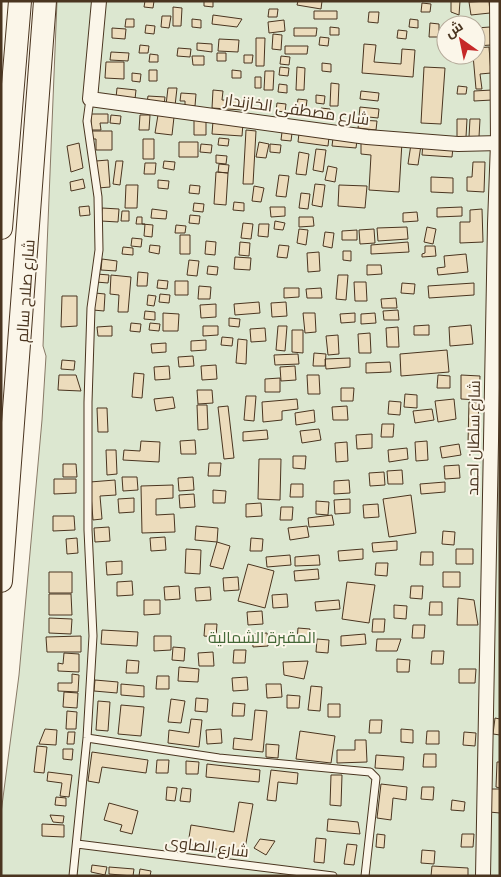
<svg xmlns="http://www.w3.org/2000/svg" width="501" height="877" viewBox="0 0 501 877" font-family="Manrope,Cairo,sans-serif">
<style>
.green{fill:#dce7d0;stroke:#887966;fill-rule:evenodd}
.building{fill:#ecdcbc;stroke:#4a3520}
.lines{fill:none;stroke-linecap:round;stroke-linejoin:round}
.service-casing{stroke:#4a3520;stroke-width:9}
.minor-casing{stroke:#4a3520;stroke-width:16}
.trunk-casing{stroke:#4a3520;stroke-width:24}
.service{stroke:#fbf6e9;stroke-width:7}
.minor{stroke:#fbf6e9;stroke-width:14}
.trunk{stroke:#fbf6e9;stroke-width:22}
.labels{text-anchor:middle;stroke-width:4;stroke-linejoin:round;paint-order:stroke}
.street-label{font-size:16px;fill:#4a3520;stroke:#fbf6e9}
.park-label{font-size:16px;fill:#436837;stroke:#fbf6e9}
</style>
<rect width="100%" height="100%" fill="#fbf6e9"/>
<!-- green -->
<path class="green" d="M 57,1 L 500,1 L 500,876 L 1,876 L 1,813 L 19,675 L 42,420 L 46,356 L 43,346 ZM 446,25 L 476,25 L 476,55 L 446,55 Z"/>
<!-- building -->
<path class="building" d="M 145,1 L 154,1 L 153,8 L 144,7 Z
M 204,1 L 213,1 L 213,7 L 204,6 Z
M 298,1 L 322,1 L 321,9 L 297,5 Z
M 451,1 L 460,1 L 459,15 L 451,12 Z
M 489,1 L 490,13 L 471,15 L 469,2 Z
M 422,3 L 431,4 L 430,12 L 421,12 Z
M 173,7 L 182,8 L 181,26 L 173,26 Z
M 269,9 L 278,9 L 277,17 L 268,17 Z
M 314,11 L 337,11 L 337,19 L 314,19 Z
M 369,12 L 379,12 L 378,23 L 368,22 Z
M 213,15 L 242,19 L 237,27 L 212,24 Z
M 162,16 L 171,16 L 169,28 L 161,27 Z
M 126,19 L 134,19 L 134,27 L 125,27 Z
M 192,19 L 201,20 L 201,28 L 192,27 Z
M 410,19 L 418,20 L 418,28 L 409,27 Z
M 284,20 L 285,31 L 269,33 L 268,22 Z
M 430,23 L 439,24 L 439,37 L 429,37 Z
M 146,25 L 155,26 L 154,34 L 145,33 Z
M 330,27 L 339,28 L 339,35 L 330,35 Z
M 490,27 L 491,45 L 476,46 L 476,28 Z
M 112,28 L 126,29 L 125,39 L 112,38 Z
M 294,28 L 317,28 L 316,36 L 294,36 Z
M 398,30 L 407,31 L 406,39 L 397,38 Z
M 273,34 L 282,35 L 281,50 L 272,49 Z
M 320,37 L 329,38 L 328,46 L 319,45 Z
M 256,38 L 265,38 L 264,66 L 256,66 Z
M 219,39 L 239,40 L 238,52 L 218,51 Z
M 197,43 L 212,44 L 212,52 L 197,50 Z
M 364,44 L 376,45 L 374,62 L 401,64 L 402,49 L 415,50 L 413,77 L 362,73 Z
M 140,45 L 149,46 L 148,53 L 139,53 Z
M 285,46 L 308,46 L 307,54 L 285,54 Z
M 489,47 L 491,73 L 480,74 L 482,89 L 476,89 L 473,55 L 476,55 L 476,48 Z
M 178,48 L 191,49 L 190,57 L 177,56 Z
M 111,52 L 129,53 L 128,61 L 110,60 Z
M 217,53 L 226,53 L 226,61 L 217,61 Z
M 150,54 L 158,55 L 158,62 L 149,62 Z
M 244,55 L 253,55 L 252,63 L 244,63 Z
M 192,56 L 204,56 L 204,65 L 193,65 Z
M 281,56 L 290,57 L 289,65 L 280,64 Z
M 106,62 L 124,62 L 124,79 L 105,78 Z
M 322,63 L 331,64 L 331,72 L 322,71 Z
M 280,67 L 289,68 L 288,76 L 279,75 Z
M 297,67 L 305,68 L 304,90 L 296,90 Z
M 424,67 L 445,68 L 441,124 L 421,123 Z
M 149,70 L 157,70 L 157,81 L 149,81 Z
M 232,70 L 241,71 L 241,78 L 232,78 Z
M 265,71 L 274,71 L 273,90 L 264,90 Z
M 132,73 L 141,74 L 140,82 L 132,81 Z
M 255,77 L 261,77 L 261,88 L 255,88 Z
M 331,83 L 339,84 L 338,106 L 330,106 Z
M 279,84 L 287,85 L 287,93 L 278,92 Z
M 458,86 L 467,87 L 466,94 L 457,94 Z
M 117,88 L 136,90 L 135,99 L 116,98 Z
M 168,88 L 177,88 L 175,106 L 166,105 Z
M 213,90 L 223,91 L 222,100 L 243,101 L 242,110 L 212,108 Z
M 492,90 L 492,100 L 474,101 L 474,91 Z
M 361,91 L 379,93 L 378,101 L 360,99 Z
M 181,93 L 196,94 L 195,106 L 185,106 L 185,101 L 180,101 Z
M 316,95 L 325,96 L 324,104 L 316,103 Z
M 148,96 L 165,97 L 164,105 L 147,103 Z
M 298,99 L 307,100 L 306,108 L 297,107 Z
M 277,103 L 286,104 L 285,112 L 276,111 Z
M 360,107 L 379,109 L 378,118 L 359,116 Z
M 321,108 L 330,109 L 330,117 L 321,117 Z
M 91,114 L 108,114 L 108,123 L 100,123 L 101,130 L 91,130 Z
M 111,115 L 121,116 L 120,124 L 110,123 Z
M 140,115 L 150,115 L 149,130 L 139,130 Z
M 158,115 L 174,117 L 172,135 L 155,133 Z
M 194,115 L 206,115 L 206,135 L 194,135 Z
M 457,119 L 467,119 L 466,137 L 457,137 Z
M 470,119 L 480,119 L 479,137 L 469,137 Z
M 359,120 L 377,121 L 376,130 L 358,128 Z
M 213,121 L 243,123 L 242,136 L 212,134 Z
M 246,130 L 256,131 L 253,184 L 243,184 Z
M 90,131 L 112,131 L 112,150 L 96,150 L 96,139 L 90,139 Z
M 282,132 L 292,133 L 291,141 L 281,140 Z
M 299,133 L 329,137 L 328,146 L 298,142 Z
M 219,138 L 229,139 L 228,146 L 218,145 Z
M 333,138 L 357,140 L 356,148 L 332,146 Z
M 143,139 L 154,139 L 154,159 L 143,159 Z
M 361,140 L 402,142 L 399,192 L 369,190 L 371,155 L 361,154 Z
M 179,142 L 198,142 L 198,157 L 179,157 Z
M 259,142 L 269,144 L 266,158 L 256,157 Z
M 79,143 L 83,168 L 71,172 L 67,146 Z
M 201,144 L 212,145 L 211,153 L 200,152 Z
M 270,144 L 281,145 L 280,153 L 270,152 Z
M 411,144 L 421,145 L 418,165 L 408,164 Z
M 423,144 L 453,147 L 452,157 L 422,155 Z
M 316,149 L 326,150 L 323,172 L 313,170 Z
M 299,152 L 309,154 L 306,175 L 296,174 Z
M 216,155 L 227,156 L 226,164 L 216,163 Z
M 108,160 L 110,187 L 98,188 L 96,161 Z
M 116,161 L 123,161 L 120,185 L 113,184 Z
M 164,161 L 175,162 L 174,170 L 163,168 Z
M 473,162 L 485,162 L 484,192 L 467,191 L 467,177 L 472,177 Z
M 145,163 L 156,163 L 155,174 L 144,174 Z
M 219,164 L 229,165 L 228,173 L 218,172 Z
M 328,166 L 337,168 L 335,182 L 325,180 Z
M 216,172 L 228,173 L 226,205 L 214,204 Z
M 279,175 L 289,176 L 286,197 L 276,196 Z
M 431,177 L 453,178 L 453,193 L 431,192 Z
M 83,179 L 85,188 L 71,191 L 70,182 Z
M 158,180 L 169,181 L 168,189 L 158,188 Z
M 315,184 L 325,185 L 322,207 L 312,205 Z
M 126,185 L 138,185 L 137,208 L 125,208 Z
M 190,185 L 200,186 L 199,194 L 189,193 Z
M 339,185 L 367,186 L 365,208 L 338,206 Z
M 254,186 L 264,188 L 261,202 L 252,201 Z
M 301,193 L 310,194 L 308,209 L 299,208 Z
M 234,202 L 244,203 L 244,211 L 233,210 Z
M 194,203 L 204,204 L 203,212 L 193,211 Z
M 89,206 L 90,215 L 80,216 L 79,207 Z
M 270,207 L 285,207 L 285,216 L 271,217 Z
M 462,207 L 462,216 L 437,217 L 437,208 Z
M 102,208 L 119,209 L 118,222 L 101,221 Z
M 152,209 L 167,211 L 166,219 L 151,218 Z
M 482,209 L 483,242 L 460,243 L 460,222 L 470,222 L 470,210 Z
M 122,211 L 129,211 L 129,221 L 121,221 Z
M 417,212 L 418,221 L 403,222 L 403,213 Z
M 190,215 L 200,216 L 199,224 L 189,223 Z
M 137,217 L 142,217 L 142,224 L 153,225 L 152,237 L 144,236 L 145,224 L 136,224 Z
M 299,217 L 313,217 L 314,226 L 299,227 Z
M 275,221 L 285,223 L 283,230 L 274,229 Z
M 243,223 L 253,224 L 251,239 L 241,238 Z
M 259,224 L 269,224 L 268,237 L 258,236 Z
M 176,225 L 186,226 L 185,233 L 175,233 Z
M 407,227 L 408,239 L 378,241 L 377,228 Z
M 427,227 L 436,229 L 433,244 L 424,242 Z
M 299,229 L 308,230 L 306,245 L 297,243 Z
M 374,229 L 375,243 L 360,244 L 359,230 Z
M 357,230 L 357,240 L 342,240 L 342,231 Z
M 325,232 L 334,233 L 332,248 L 323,246 Z
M 180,235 L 190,235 L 190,254 L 180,254 Z
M 132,238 L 142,239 L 141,247 L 131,246 Z
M 206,241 L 216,242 L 215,255 L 205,254 Z
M 240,242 L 250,243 L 249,256 L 239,255 Z
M 408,242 L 409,252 L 371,254 L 371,245 Z
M 150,245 L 160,246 L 159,254 L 149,252 Z
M 279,245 L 289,246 L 287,258 L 277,257 Z
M 425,246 L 435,246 L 436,256 L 422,257 L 422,254 L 425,253 Z
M 123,247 L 133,248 L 133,255 L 122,254 Z
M 343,251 L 351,251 L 351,261 L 343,260 Z
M 319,252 L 320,271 L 308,272 L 307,253 Z
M 466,254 L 468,272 L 438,275 L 437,268 L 445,267 L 444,256 Z
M 235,257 L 251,258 L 250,270 L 234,269 Z
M 102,259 L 117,261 L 116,271 L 101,270 Z
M 189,260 L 199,261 L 197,276 L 187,275 Z
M 367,265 L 381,265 L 382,274 L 367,275 Z
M 208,266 L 218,267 L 217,275 L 207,274 Z
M 138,272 L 148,273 L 147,286 L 137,286 Z
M 97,274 L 109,275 L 108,283 L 96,282 Z
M 111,275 L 131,277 L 128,312 L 118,312 L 119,295 L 110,294 Z
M 338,275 L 348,275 L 346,300 L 336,299 Z
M 158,280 L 168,281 L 167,289 L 157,288 Z
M 175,281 L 188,281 L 188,295 L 175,295 Z
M 354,282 L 366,282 L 367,301 L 355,301 Z
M 402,283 L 415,284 L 414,294 L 401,293 Z
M 474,283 L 474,295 L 429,298 L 428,286 Z
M 199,286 L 211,287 L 210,299 L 198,299 Z
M 284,288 L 299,288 L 299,297 L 284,298 Z
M 321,288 L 322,298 L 307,298 L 306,289 Z
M 95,293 L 105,294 L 104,311 L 93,310 Z
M 160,294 L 170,295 L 169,303 L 159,302 Z
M 148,295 L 156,296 L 154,306 L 147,305 Z
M 62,296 L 77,296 L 77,326 L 61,327 Z
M 396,298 L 397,308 L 382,308 L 381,299 Z
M 259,302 L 260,313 L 235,315 L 234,304 Z
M 286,302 L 287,316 L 272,317 L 271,303 Z
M 216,304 L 216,317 L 201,318 L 200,305 Z
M 398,310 L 399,320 L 384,320 L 383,311 Z
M 145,311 L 155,312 L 155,320 L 144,319 Z
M 163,313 L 179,314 L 178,331 L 163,331 Z
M 303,313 L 315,313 L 316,332 L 305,333 Z
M 355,313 L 355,322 L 341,323 L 340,314 Z
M 375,313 L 376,323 L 361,324 L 361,314 Z
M 229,318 L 240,319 L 239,327 L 229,326 Z
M 131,323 L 141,324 L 140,332 L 130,331 Z
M 150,323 L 160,324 L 159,331 L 149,330 Z
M 429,325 L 429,335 L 414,335 L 414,326 Z
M 471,325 L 473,344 L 450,346 L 449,327 Z
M 112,326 L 112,336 L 98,336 L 97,327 Z
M 203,326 L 218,326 L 218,335 L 203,336 Z
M 278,326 L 287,326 L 285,351 L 276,350 Z
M 398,327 L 399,347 L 387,347 L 386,328 Z
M 265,328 L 266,341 L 251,342 L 250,329 Z
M 292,330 L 303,330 L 303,353 L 292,352 Z
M 370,333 L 371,353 L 359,353 L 358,334 Z
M 338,335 L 339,354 L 328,355 L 326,336 Z
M 222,337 L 233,338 L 232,346 L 221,345 Z
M 238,339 L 247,340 L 246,364 L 236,363 Z
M 206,340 L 206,350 L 191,351 L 191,341 Z
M 166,343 L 166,352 L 152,353 L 151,344 Z
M 447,350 L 449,372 L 401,376 L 400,354 Z
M 314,353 L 326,354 L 325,366 L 313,366 Z
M 298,354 L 299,364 L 275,365 L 274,355 Z
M 193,356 L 194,366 L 179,367 L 178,357 Z
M 350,358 L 350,367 L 326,369 L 325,359 Z
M 62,360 L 75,361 L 74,370 L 61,369 Z
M 390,362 L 391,372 L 366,373 L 366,363 Z
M 216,365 L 217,379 L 202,380 L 201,366 Z
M 169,366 L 170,379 L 155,380 L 154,367 Z
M 295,366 L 296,380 L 281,381 L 280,367 Z
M 134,373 L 144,374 L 142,398 L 132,397 Z
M 59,375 L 76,375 L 81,391 L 58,390 Z
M 307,375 L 319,375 L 320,394 L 308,394 Z
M 438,375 L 450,376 L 450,388 L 437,388 Z
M 461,375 L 480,376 L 479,400 L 461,399 Z
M 280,378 L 280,392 L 265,392 L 265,379 Z
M 341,388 L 354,388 L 353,401 L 341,401 Z
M 197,390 L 212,390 L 213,403 L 198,404 Z
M 405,394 L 417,395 L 417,408 L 404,407 Z
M 246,396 L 256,396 L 254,421 L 244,420 Z
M 173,397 L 175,408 L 156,411 L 154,399 Z
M 297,399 L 298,409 L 282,411 L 282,420 L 263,422 L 262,402 Z
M 454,399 L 456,419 L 438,422 L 435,401 Z
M 389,401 L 401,402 L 400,415 L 388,414 Z
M 469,402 L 479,403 L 477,443 L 468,443 Z
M 197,405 L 207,405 L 208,429 L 198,430 Z
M 228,406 L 234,458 L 224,459 L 218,407 Z
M 347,406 L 348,420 L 333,420 L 332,407 Z
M 97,408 L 107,408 L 108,432 L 98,432 Z
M 432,409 L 434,420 L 415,423 L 413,411 Z
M 314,410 L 315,422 L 296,425 L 295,413 Z
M 382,424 L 394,424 L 393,437 L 381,437 Z
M 319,429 L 321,440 L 302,443 L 300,431 Z
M 267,430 L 268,439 L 243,441 L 243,432 Z
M 372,434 L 372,448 L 357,449 L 356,435 Z
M 195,440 L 196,454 L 181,454 L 180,441 Z
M 141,441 L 160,442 L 159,462 L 123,460 L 124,450 L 140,451 Z
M 427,441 L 428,460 L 416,461 L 415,442 Z
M 347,442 L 348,461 L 336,462 L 335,443 Z
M 459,444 L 461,455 L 442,458 L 440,447 Z
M 407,448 L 408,459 L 389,462 L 388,450 Z
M 106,450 L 116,450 L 117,474 L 107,475 Z
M 293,456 L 306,456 L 305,469 L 293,468 Z
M 259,459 L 281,459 L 280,500 L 258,499 Z
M 209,463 L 221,463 L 220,476 L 208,476 Z
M 63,464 L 76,464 L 77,477 L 63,477 Z
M 459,465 L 460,478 L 445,479 L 444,466 Z
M 402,470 L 403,484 L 388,484 L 387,471 Z
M 384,472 L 385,485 L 370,486 L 369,473 Z
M 122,477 L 137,477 L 138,490 L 123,491 Z
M 193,477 L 194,490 L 179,491 L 178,478 Z
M 54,479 L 76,479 L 76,493 L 54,494 Z
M 115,480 L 116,495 L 100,496 L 102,519 L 93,520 L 90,482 Z
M 349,480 L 350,493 L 334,494 L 334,481 Z
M 445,482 L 445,492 L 421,494 L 420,484 Z
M 291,484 L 303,484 L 303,497 L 290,497 Z
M 173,485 L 173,498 L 156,499 L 156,515 L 174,514 L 175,532 L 142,533 L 141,486 Z
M 213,490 L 226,491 L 225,503 L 213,503 Z
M 194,494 L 195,507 L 180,508 L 179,495 Z
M 411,495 L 416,533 L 389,537 L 383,499 Z
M 134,498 L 134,512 L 119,513 L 118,499 Z
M 350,499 L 350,513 L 335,514 L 334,500 Z
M 316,501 L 329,502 L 328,515 L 316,514 Z
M 261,503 L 262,516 L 246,517 L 246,504 Z
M 378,504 L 379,517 L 364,518 L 363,505 Z
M 281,507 L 293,507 L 292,520 L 280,520 Z
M 332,515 L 334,525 L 309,527 L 308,518 Z
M 53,516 L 74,516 L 75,530 L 53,531 Z
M 196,526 L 218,528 L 217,542 L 195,540 Z
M 307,526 L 309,537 L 290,540 L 288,528 Z
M 109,527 L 110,541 L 95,542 L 94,528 Z
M 443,531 L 455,532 L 454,545 L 442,544 Z
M 165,537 L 166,550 L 151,551 L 150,538 Z
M 77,538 L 78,553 L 67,554 L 66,539 Z
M 251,538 L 263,539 L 262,551 L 250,551 Z
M 397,541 L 397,550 L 373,552 L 372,543 Z
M 217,542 L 230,546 L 223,569 L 210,566 Z
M 186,549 L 201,550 L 200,574 L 185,573 Z
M 363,549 L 363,559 L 339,561 L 338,551 Z
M 456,549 L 473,549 L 473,564 L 456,564 Z
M 421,552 L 433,552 L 433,565 L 420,565 Z
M 290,555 L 291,565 L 267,567 L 266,557 Z
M 319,555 L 320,565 L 295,566 L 295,557 Z
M 122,561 L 122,574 L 107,575 L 106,562 Z
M 376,563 L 388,563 L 387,576 L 375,575 Z
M 248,564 L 274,571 L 265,608 L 238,601 Z
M 318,569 L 319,579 L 295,581 L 294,571 Z
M 49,572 L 72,572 L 72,593 L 49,593 Z
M 443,572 L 460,572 L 460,587 L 443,587 Z
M 238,577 L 239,590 L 224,591 L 223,578 Z
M 132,581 L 133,595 L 117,596 L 117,582 Z
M 347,582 L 375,585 L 369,623 L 342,619 Z
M 179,586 L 180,599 L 165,600 L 164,587 Z
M 411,586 L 423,586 L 422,599 L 410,598 Z
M 210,587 L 211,600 L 196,601 L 195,588 Z
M 49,594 L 71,594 L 72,615 L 49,615 Z
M 287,594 L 288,607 L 273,608 L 272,595 Z
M 458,598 L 474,600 L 478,625 L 457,625 Z
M 144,600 L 160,600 L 160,614 L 144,615 Z
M 339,600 L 340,609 L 316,611 L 315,602 Z
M 430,602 L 442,602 L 442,615 L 429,615 Z
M 394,605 L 407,606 L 406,619 L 394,618 Z
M 262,611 L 263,624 L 248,625 L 247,612 Z
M 49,618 L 72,619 L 71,634 L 49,633 Z
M 373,619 L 385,619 L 384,632 L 372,632 Z
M 205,624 L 217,624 L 216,637 L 204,636 Z
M 413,625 L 425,625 L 424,638 L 412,638 Z
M 298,628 L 310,629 L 309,642 L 297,641 Z
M 102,630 L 138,632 L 137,646 L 101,644 Z
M 267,633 L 268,646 L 253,647 L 252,634 Z
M 365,634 L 366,644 L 341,646 L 341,636 Z
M 81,636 L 81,652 L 47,652 L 46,637 Z
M 154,636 L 171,636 L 171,650 L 154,651 Z
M 317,639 L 329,640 L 328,653 L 316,652 Z
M 377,639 L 401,639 L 397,651 L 376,651 Z
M 173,647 L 185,648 L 184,661 L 172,660 Z
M 234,650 L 246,650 L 245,663 L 233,663 Z
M 432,651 L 444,651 L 443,664 L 431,664 Z
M 213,652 L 214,666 L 199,666 L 198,653 Z
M 64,653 L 79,654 L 79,672 L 58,671 L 58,663 L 63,664 Z
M 397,659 L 410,660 L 409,672 L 397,672 Z
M 127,660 L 139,661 L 138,673 L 126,673 Z
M 308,661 L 304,679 L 284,675 L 283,662 Z
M 179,667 L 199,669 L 198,682 L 178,681 Z
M 459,669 L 476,669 L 475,683 L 459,683 Z
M 72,674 L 79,675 L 78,692 L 58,691 L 58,683 L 72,683 Z
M 157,676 L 169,676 L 169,689 L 156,689 Z
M 247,677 L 248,690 L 233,691 L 232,678 Z
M 95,680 L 118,682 L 117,693 L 94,691 Z
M 121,684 L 144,686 L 144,697 L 121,695 Z
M 266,684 L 281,684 L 282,697 L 267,698 Z
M 311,686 L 322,687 L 320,711 L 308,710 Z
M 64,692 L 78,693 L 77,708 L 63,707 Z
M 287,695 L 300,696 L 299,708 L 287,708 Z
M 196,698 L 208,699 L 207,712 L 195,711 Z
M 171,699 L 185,701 L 181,723 L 168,722 Z
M 98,701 L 110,702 L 108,731 L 96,730 Z
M 233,703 L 245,704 L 244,716 L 232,716 Z
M 328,704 L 340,704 L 340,717 L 328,717 Z
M 121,705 L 144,707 L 141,736 L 118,734 Z
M 255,710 L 267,711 L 263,752 L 233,749 L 234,738 L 252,740 Z
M 67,711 L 77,712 L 76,729 L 66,729 Z
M 495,718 L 500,719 L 500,735 L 493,734 Z
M 191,719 L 202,720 L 199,747 L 168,743 L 169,730 L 189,733 Z
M 370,720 L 382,720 L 381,733 L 369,733 Z
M 45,729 L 57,730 L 56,745 L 39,744 Z
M 221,729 L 222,743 L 207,744 L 206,730 Z
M 401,729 L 413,730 L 413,743 L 401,742 Z
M 300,731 L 335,736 L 331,763 L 296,759 Z
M 427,731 L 439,731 L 439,744 L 426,744 Z
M 68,732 L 75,732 L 74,744 L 67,744 Z
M 464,732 L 476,733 L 475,746 L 463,745 Z
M 355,740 L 366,740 L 367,762 L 337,763 L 337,750 L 355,750 Z
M 266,744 L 279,745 L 278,758 L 266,757 Z
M 37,746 L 47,747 L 44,773 L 34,772 Z
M 63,749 L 73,749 L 72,760 L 63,759 Z
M 92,752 L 148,760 L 146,773 L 102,767 L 99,783 L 88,781 Z
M 424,754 L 436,754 L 436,767 L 423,767 Z
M 376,755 L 404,757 L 403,770 L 375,768 Z
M 157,760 L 169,760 L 168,773 L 156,773 Z
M 186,761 L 199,762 L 198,774 L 186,774 Z
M 497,762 L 500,762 L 500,788 L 496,787 Z
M 207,764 L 260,770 L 259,782 L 206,777 Z
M 271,770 L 298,773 L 297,784 L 278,782 L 276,801 L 267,800 Z
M 48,772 L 72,775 L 69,797 L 60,796 L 62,783 L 47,781 Z
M 331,775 L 342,775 L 341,806 L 330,805 Z
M 381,784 L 407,787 L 406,800 L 393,798 L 391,820 L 377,818 Z
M 167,787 L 177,788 L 175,801 L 166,800 Z
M 422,787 L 434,787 L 433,800 L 421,799 Z
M 182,788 L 191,789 L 190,802 L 180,801 Z
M 491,789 L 500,789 L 500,813 L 489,812 Z
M 56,797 L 66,798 L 66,806 L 55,805 Z
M 452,800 L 465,802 L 464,811 L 451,810 Z
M 239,802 L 253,804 L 244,854 L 188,844 L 191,825 L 234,832 Z
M 109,803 L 138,811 L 132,834 L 120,831 L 122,825 L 104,820 Z
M 50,815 L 64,816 L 63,823 L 53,822 Z
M 328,819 L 358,822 L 360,834 L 327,831 Z
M 42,824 L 64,825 L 64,837 L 42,836 Z
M 377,834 L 385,835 L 384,848 L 376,847 Z
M 462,834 L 474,834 L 473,847 L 461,847 Z
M 316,838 L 326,839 L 324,863 L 314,862 Z
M 260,839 L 275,841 L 266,855 L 254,848 Z
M 347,844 L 357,845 L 354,865 L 344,864 Z
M 422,850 L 435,851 L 434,864 L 421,863 Z
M 92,865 L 107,867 L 105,875 L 91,872 Z
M 432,866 L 468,868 L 468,876 L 431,876 Z
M 109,867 L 134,869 L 133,876 L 109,874 Z
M 140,869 L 151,871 L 150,876 L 139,876 Z"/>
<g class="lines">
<defs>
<path id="service" d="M 87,738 L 219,758 L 370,772 L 376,778 L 365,876
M 77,844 L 333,876
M 73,876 L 87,738 L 93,636 L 88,530 L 88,402 L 91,308 L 99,250 L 98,197 L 87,121 L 90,99"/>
<path id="minor" d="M 99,1 L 90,99 L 367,137 L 458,144 L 500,143
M 483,876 L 495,224 L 498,143 L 497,1"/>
<path id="trunk" d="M 1,228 L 20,1
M 1,581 L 45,1"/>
</defs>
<!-- service casing -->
<use href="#service" class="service-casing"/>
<!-- minor casing -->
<use href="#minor" class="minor-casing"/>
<!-- trunk casing -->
<use href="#trunk" class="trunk-casing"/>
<!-- service -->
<use href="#service" class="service"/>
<!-- minor -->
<use href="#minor" class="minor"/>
<!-- trunk -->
<use href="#trunk" class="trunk"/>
</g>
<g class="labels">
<!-- street labels -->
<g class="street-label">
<text transform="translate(297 109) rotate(8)" y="6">شارع مصطفى الخازندار</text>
<text transform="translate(25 291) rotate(-86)" y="6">شارع صلاح سالم</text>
<text transform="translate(473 438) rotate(-89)" y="6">شارع سلطان احمد</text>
<text transform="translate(207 846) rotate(7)" y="6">شارع الصاوى</text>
</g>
<!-- park labels -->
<g class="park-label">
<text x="262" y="643">المقبرة الشمالية</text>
</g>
</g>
<!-- border -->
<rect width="501" height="877" fill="none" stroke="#4a3520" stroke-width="5"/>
<!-- north arrow -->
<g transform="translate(461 40) rotate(327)"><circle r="24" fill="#fbf6e9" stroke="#b4a999"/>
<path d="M0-4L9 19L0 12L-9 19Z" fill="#c62828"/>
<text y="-8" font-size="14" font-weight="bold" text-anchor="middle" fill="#4a3520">ش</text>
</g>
</svg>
